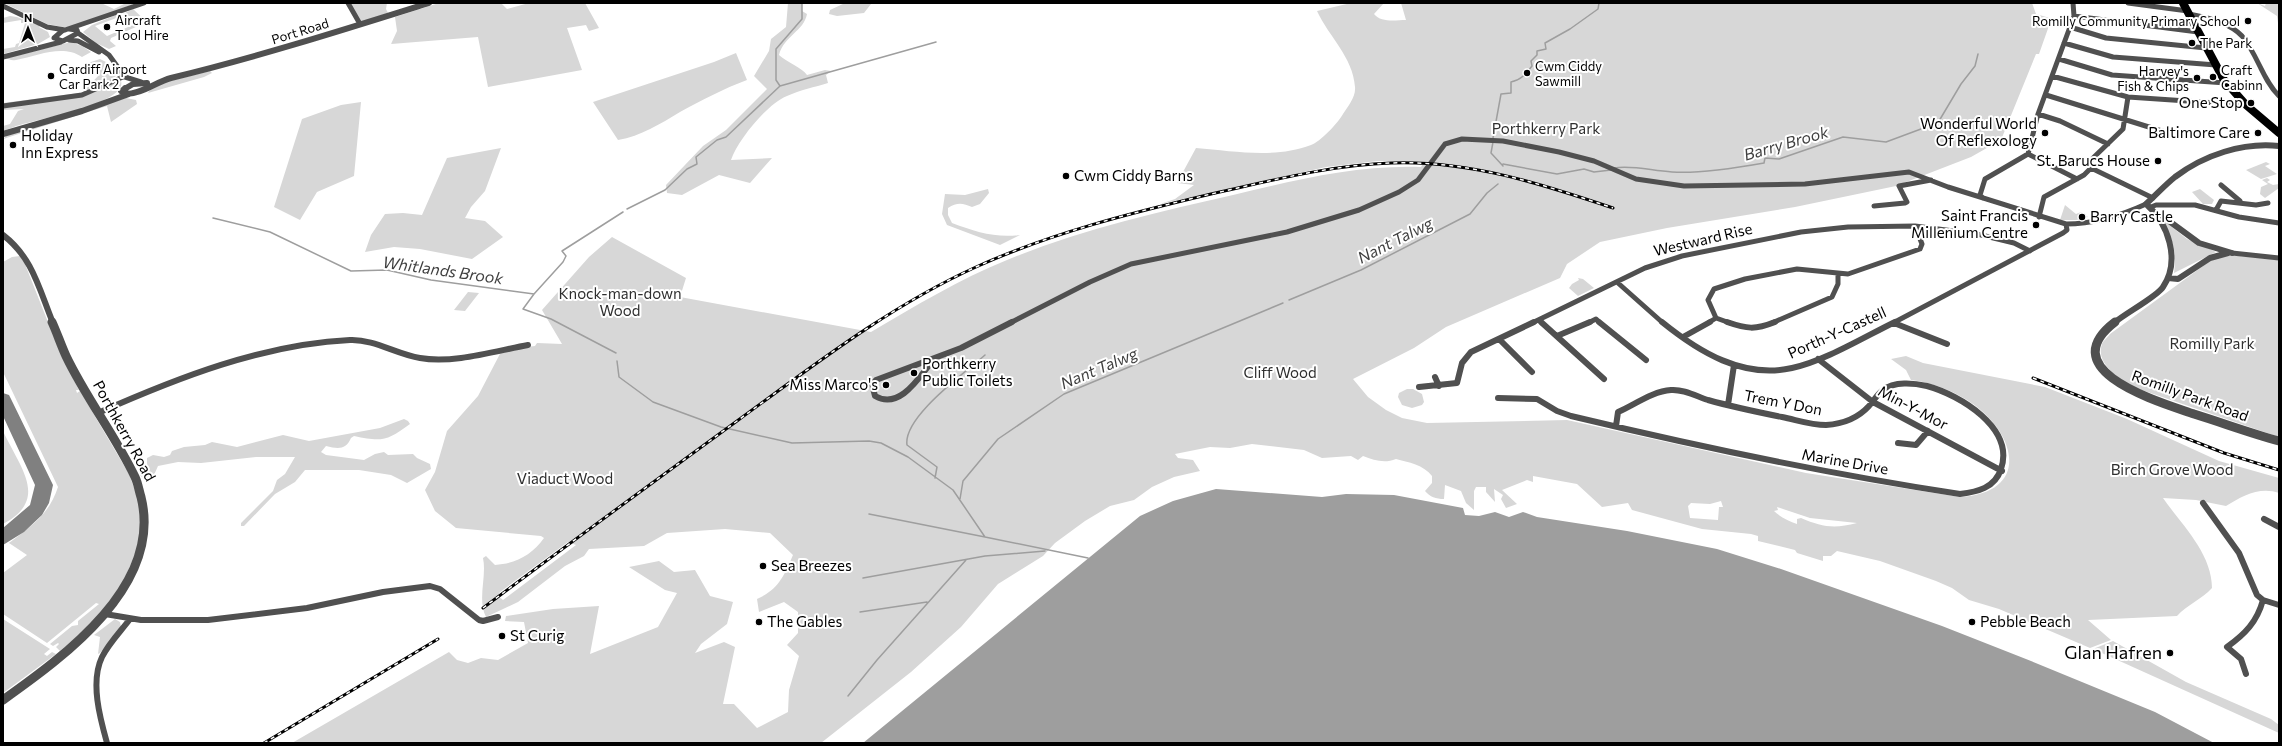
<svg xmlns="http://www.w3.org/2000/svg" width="2282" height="746" viewBox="0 0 2282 746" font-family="Commissioner,sans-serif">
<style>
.green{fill:#d7d7d7;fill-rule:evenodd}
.water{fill:#9e9e9e}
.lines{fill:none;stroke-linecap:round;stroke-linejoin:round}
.stream{stroke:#9e9e9e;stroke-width:1.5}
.taxiway{fill:#808080;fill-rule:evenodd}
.minor-far1{stroke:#505050;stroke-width:5}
.minor{stroke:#505050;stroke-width:6}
.tertiary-far1{stroke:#505050;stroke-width:6}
.tertiary{stroke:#505050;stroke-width:9}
.primary{stroke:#000;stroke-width:8}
.rail-casing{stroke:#000;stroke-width:3}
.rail{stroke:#fff;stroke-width:1.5;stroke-dasharray:4;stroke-linecap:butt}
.poi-dot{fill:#000;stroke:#fff;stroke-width:1.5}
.labels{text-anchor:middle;stroke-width:4;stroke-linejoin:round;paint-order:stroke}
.far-poi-label{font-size:13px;fill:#000;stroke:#fff;text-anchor:start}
.far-street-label{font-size:13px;fill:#000;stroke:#fff}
.poi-label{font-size:15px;fill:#000;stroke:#fff;text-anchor:start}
.park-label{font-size:15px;fill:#2e2e2e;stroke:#fff}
.street-label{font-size:15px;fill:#000;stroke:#fff}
.water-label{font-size:16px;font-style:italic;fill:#3f3f3f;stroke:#fff}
.near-poi-label{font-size:18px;fill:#000;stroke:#fff;text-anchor:end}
</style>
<rect width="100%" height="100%" fill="#fff"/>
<!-- green -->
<path class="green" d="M 4,3 L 101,3 L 114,9 L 124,4 L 137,3 L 68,28 L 47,24 Z
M 348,3 L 387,3 L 386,9 L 388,13 L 361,22 Z
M 439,3 L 501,3 L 507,9 L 529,3 L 585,3 L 599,28 L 589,31 L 586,25 L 567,28 L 582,70 L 488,87 L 478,37 L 391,44 L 397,31 L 395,17 Z
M 788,3 L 802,3 L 802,11 L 807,14 C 804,31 784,36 779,55 C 786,62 803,68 807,75 L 825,70 L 831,71 L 826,75 L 828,83 C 815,87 800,90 787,96 C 767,104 738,140 731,160 L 772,158 L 750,183 L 719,175 L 682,195 L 667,193 L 666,185 L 703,146 L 726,130 L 767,89 L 754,76 L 769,51 L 771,39 L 786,27 Z
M 845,3 L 871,3 L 871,4 L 864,13 L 837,16 L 829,14 L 830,10 Z
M 1351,3 L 1384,3 L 1374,14 C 1381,23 1396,20 1406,20 L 1401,3 L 2032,3 L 2036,14 L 2067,23 L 2051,20 L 2039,54 L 2036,54 L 2001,140 L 1971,157 L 1896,186 L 1795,207 L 1667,228 L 1600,242 L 1567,264 L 1560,278 L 1446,327 L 1414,348 L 1353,379 L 1368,397 L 1386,410 L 1402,418 L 1427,423 L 1567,420 L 1806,473 L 1960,497 C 2029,493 2018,436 1973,404 C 1954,391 1934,383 1911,380 L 1906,370 L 1891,359 L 1906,356 L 1923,363 L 2045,387 L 2127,419 L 2219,461 L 2279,478 L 2279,493 C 2260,486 2242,496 2226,506 L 2196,500 L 2163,498 C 2181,524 2212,553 2212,588 C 2202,599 2187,605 2177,616 L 2088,620 L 2111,640 L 2090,648 L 1999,609 L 1969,600 L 1952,588 L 1936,581 L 1880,561 L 1837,551 L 1831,556 L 1823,556 L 1823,561 L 1797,553 L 1795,550 L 1758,541 L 1758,536 L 1751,534 L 1702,529 L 1632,510 L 1628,503 L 1602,507 L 1577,484 L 1533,476 L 1533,482 L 1527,480 L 1502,490 L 1517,504 L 1506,508 L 1501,499 L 1503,495 L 1494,489 L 1495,502 L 1486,492 L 1486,487 L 1476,487 L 1474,491 L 1474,510 L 1466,503 L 1461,491 L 1445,485 L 1444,499 C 1436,499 1430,497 1425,491 L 1432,483 L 1432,476 C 1424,465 1408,462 1396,459 C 1384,464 1374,460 1363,456 L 1358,460 L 1351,456 L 1322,458 L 1304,450 L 1252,444 L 1230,448 L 1210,447 L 1175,454 L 1178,458 L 1193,460 L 1200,471 L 1174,477 L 1152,487 L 1134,500 L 1110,506 L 1085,521 L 1055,543 L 1043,556 L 998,584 L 961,627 L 911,672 L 821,743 L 292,743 L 449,652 L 457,660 L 468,663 L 481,658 L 498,660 L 528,643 L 524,622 L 505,621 L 506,616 L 553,609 L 599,606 L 590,654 L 658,627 L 677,593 L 665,590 L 629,567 L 659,561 L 674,572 L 695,570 L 710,596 L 733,602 L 727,624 L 701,644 L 695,653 L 724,642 L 735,647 L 723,704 L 734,704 L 757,728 L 788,712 L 789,690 L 799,656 L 787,645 L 798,633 L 798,612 L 784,602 L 759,612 L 757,599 C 779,589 784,576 793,555 L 770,533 L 725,529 L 667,533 L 644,546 L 589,549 L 584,556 L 565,566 L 518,602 L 486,617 C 477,599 487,577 483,558 L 486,556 L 495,565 C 515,564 532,555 544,538 L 541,536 L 456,528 L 435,511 L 425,490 L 435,472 L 447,431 L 478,396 L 502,350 L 535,346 L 537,343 L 562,344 L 542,310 L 589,257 L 612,237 L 686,278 L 680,297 L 871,332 C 915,306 960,279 1007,260 C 1080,230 1157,212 1233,195 C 1296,180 1356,165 1421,167 L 1424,162 L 1378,161 L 1326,167 L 1160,204 L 1175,199 L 1194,185 L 1177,183 L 1196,148 C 1234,151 1274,159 1311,145 C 1320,142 1338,123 1343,114 C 1348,106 1356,97 1355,87 C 1353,57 1329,37 1317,11 ZM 1721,501 L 1723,507 L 1719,507 L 1718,520 L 1690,518 L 1688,506 L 1691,503 L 1710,504 ZM 1777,507 L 1810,518 L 1857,523 C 1834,529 1822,527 1801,518 L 1797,519 L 1797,524 C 1789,521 1780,517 1774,511 L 1778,510 ZM 568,542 L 576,545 L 503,600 L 498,596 L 500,592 Z
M 2257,3 L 2265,6 L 2266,3 L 2279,3 L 2279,30 L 2277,16 Z
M 133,9 L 147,22 L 111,38 L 110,41 L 116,46 L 109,49 L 96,43 L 83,32 L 92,25 L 116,15 L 119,17 L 95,26 L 107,36 L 140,22 L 133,16 L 128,17 L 123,14 Z
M 10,16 L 17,17 L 40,26 L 39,27 L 48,32 L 50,37 L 38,44 L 3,54 L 3,49 L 15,47 L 16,44 L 19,43 L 25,23 L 21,23 L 21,20 L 3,23 L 3,18 Z
M 71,42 L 82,46 L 91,52 L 82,57 C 62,44 38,56 16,60 C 9,61 10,58 3,59 Z
M 736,53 L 747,80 C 723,89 702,100 680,112 C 660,124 641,136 618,140 L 593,102 L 714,62 Z
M 100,59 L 106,62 L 116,74 L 115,78 L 121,81 C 128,103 38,119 20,125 C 15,126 9,129 3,131 L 3,126 L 10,124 L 18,111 L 24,109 L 3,110 L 3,103 L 79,93 L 83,92 L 99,75 L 88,63 Z
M 210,71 L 212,73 L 204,77 L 148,93 L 149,91 L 158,84 Z
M 126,98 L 136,100 L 137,104 L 111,122 L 107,106 L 3,139 L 6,136 Z
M 361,102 L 354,176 L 317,192 L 300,220 L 274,207 L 302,119 L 341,105 Z
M 501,148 L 485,191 L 471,207 L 465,218 L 485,221 L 503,237 L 472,259 L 420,249 L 394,247 L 365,252 L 371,235 L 385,214 L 403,213 L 422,215 L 447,158 Z
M 2266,162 L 2270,164 L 2265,166 L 2277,174 L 2261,179 L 2246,170 Z
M 2267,178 L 2270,180 L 2267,182 L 2273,185 L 2279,184 L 2279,188 L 2265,198 L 2260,194 L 2261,187 L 2268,184 L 2262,180 Z
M 988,189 L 989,193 L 980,204 L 972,207 C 963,203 957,202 948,208 L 948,215 L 952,223 C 976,232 995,238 1020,235 L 1000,245 L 947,225 L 942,214 L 945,194 L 965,195 Z
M 2200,189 L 2214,200 L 2212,204 L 2203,204 L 2192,192 Z
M 2065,205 L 2076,214 L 2081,212 L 2088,217 L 2076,220 L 2060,220 Z
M 2163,220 L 2187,239 L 2216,252 L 2174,273 C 2177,252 2172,238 2163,220 Z
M 2230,255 L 2279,260 L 2279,437 L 2130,386 C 2118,377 2095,363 2102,344 C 2103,341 2108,337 2110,334 L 2214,258 Z
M 20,256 L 25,264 L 61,355 L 79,390 L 76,390 L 77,393 L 80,391 L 129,474 L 142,509 L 139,545 L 124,580 L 112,598 L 89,626 L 60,651 L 56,647 L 59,644 L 58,643 L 53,646 L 50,644 L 72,626 L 78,625 L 78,621 L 99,604 L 96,603 L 47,643 L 3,614 L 3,573 L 27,555 L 9,543 C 31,526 49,515 58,487 L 3,372 L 3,262 L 12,257 Z
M 1578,278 L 1583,279 L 1594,288 L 1578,296 L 1569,288 L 1572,284 L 1579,280 Z
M 468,292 L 479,293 L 465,311 L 454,310 Z
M 1407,389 L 1413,389 L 1422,394 L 1424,402 L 1422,405 L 1412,408 L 1402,405 L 1398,397 L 1399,393 Z
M 404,419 L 408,421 L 410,424 C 387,441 382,442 354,436 L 351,438 C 346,450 338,449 326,446 L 321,452 L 326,455 L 364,460 L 375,454 L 384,452 L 388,455 L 413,454 L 417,458 L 430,464 L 431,469 L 407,483 L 391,475 L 359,470 L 305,470 L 295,482 L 275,494 L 244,526 L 241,526 L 241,523 L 273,491 L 277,480 L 285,474 L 295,457 L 256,457 L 201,463 L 178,462 L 158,466 L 154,475 L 145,480 L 140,475 L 147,464 L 147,458 L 153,455 L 164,457 L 170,455 L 172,451 L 184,447 L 205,445 L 212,442 L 237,447 L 283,435 L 309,441 L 380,428 Z
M 3,431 C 20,468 50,499 3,524 Z
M 3,619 L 50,649 L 44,654 L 47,656 L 52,652 L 56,654 L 3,693 Z
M 115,619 L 120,622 L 121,627 L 100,653 L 98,654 L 100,637 L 94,635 Z
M 2113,641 L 2186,682 L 2271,719 L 2279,725 L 2279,733 L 2093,649 Z"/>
<!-- water -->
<path class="water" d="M 1216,489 L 1322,497 L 1346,494 L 1394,495 L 1463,508 L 1465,515 L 1479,516 L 1495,512 L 1509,517 L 1523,512 L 1537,517 L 1627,531 L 1717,549 L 1781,569 L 1942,626 L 2031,661 L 2155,712 L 2214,743 L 863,743 L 1140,516 L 1173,501 Z"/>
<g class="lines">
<!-- stream -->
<path class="stream" d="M 780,86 L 936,42
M 1493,138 L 1501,94 L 1511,93 L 1511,82 C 1521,80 1526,74 1532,66 L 1531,61 L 1537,55 L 1537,51 L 1546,49 L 1545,43 L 1570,29 L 1598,9 L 1599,3
M 1493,142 L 1491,153 L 1503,166
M 1503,164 L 1557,174 L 1584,169 L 1594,172 L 1611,170
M 1614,168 C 1634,165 1652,171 1672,172 C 1700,174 1736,168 1764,163 L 1765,158 L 1779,159 L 1843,137 L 1886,142 L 1929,126 L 1943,127 L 1939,121 L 1961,84 L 1975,66 L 1978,54
M 627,209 L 665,190 L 687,169 L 697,164 L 696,157 L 717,140 L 726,137 L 780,86 L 776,80 L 776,49 L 802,19 L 802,3
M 213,218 L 270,232 L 351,271 L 387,270 L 431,280 L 534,294 L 523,309 L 551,319 L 616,353
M 534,294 L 563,262 L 566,256 L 562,251 L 623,212
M 1289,300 L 1361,270 L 1470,214 L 1487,193 L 1498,184
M 617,361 L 619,377 L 653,402 L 721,427 L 792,443 L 869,441 L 881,443 L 908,457 L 953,490 L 985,537 L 1088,558
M 935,478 L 937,467 L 907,445 C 903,417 965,373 985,355
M 960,499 L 963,481 L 998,439 L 1064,394 L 1283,303
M 869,514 L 985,537
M 863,578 L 985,556 L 1045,551
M 860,612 L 927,602
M 848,696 L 877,660 L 966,560"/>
<!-- taxiway -->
<path class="taxiway" d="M 3,393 L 9,395 L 11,399 L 53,485 L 49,503 L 42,515 L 24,532 L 3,545 L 3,528 L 30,505 L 35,485 L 3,416 Z"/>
<!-- minor-far1 -->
<path class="minor-far1" d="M 348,3 L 360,24
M 2128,3 L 2188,11
M 3,6 L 47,27 L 65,30
M 2189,14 C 2206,17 2230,23 2242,36 C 2258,55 2262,79 2279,96
M 2074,16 L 2198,32
M 2070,27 L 2106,38 L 2206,48
M 69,29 L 77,30 L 78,33 L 63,41 L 54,38 L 62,31 L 144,3
M 78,33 L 109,55 L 125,77 L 141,82
M 69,40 L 78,41 L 99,52
M 2064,43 L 2113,57 L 2216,65
M 3,57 L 61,42
M 2059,59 L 2112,75 L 2226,83
M 2052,76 L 2128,97 L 2246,105
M 2046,95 L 2165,132
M 3,106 L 82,95 L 125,76
M 2038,114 L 2060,121 L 2108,144
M 2028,154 L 2077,179
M 2091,168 L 2089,163 L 2092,159 L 2123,129 L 2128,97
M 2091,168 L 2153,198
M 2221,185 L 2240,201
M 1983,198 L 1980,195 L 1985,179 L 2028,154 L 2038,114 L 2074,16 L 2073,3
M 1874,206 L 1905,203 L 1907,202 L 1899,186 L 1931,180
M 2151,207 L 2156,205 L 2195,205 L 2239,217 L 2279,223
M 2216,210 L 2221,201 L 2256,205 L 2268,203
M 2039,217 L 2044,197 L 2084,175 L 2091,168
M 2232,253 L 2279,258
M 1618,283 L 1663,323
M 1716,318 L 1730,323
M 1539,320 L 1542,323
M 1010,323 L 1090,282 L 1131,264 L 1287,232 L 1359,210 L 1399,192 L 1418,180 L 1445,144 L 1462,139 L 1503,141 L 1559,152 L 1594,161 L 1636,179 L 1684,186 L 1805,184 L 1909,172 L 1948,187 L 2066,224 C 2094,224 2120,216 2146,204
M 1532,323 L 1645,268 L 1682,256 L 1801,232 L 1848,227 L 1915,226 L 1977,234 L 2014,243 L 2030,251
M 1588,323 L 1596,319 L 1600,323
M 1708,323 L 1716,318 L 1708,300 L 1714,289 L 1745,279 L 1797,269 L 1848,274 L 1920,249 L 1922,244 L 1915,226
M 1772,323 L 1832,297 L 1838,284 L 1838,276
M 1893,323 L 2063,233 L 2067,230 L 2066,224"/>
<!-- minor -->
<path class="minor" d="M 1541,322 L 1604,379
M 1599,322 L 1646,360
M 1662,322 C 1699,352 1743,379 1792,368 C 1823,362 1866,336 1895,322
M 1727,322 C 1747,329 1755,330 1775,322
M 1894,323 L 1947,344
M 1557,336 L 1590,322
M 1683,337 L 1710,322
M 1499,339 L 1532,372
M 934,359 C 921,374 901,411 875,396 L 872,384 L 876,380 L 961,348 L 1012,322
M 1818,359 L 1873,402 L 2002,471
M 1435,377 L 1439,386
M 1419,387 L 1457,383 L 1462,363 L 1471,352 L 1534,322
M 1498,398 L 1537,399 L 1557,411 L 1571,416 C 1700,447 1829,474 1960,494 C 1977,492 1995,488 2001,469 C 2015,428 1960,395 1927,386 C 1914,383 1894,381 1883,390 C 1877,394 1874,401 1869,406 C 1858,418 1843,424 1826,425 C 1811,425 1797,420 1782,417 C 1757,412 1733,407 1708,400 C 1696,396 1684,389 1671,390 C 1653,391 1634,405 1618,412 L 1616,426
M 1728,405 L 1734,365
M 98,413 C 177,378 263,344 350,340 C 374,339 396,354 420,358 C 453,364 495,351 528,345
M 1898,443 L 1916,445 L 1928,431
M 2203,503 L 2239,553 L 2257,595 L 2263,600 C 2257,622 2245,634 2227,647 L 2241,659 L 2246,674
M 2264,519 L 2279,527
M 2263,600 L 2279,605
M 105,614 L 141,620 L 208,620 L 307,608 L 383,592 L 430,586 L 440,589 L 479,620 L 483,621 L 498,617
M 107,743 C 100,718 90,682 102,657 C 109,643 121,631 130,619"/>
<!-- tertiary-far1 -->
<path class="tertiary-far1" d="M 125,88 L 126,94 C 142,94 156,82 171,78 C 258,57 343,30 429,3
M 121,91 L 133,84 L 147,83 L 147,88
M 3,134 L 82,111 L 129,94
M 2156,214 L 2169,221 L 2199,243 L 2232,253
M 3,235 C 33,258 39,289 53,323
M 2168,278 L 2178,279 L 2210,258 L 2228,253
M 2114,323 C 2124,314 2158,296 2163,287 C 2181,260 2168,223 2146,204 C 2156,195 2165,185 2175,177 C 2204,155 2243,142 2279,146"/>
<!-- tertiary -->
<path class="tertiary" d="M 2115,322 C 2051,371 2160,402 2194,414 C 2223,423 2250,433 2279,441
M 3,700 C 65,656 163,585 141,497 C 139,491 138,483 135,477 C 115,435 86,398 66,356 C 61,345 57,333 52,322"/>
<!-- primary -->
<path class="primary" d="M 2183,3 L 2224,80 L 2246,105 L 2279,133"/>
<defs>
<path id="rail" d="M 2033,378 L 2224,453 L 2279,470
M 483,608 C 567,545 652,483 737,421 C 814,365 890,306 976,267 C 1051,233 1131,213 1211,194 C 1270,181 1330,165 1391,163 C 1468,160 1542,184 1613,208
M 264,743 L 438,639"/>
</defs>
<!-- rail casing -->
<use href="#rail" class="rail-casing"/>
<!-- rail -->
<use href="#rail" class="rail"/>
</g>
<!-- markers -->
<g class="poi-dot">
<circle cx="2248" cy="21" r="4"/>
<circle cx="107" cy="27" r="4"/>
<circle cx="2192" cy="43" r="4"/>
<circle cx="1527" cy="73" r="4"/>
<circle cx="51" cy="76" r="4"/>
<circle cx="2213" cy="77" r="4"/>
<circle cx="2197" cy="78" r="4"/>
<circle cx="2251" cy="103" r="4"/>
<circle cx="2045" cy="133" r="4"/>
<circle cx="2258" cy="133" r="4"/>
<circle cx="13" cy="145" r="4"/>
<circle cx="2158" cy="161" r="4"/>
<circle cx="1066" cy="176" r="4"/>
<circle cx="2082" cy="217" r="4"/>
<circle cx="2036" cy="225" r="4"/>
<circle cx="914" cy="373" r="4"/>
<circle cx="886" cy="385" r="4"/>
<circle cx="763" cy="566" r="4"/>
<circle cx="759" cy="622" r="4"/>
<circle cx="1972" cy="622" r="4"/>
<circle cx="502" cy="636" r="4"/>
<circle cx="2170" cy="653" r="4"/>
</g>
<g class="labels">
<!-- far-poi labels -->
<g class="far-poi-label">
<text x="115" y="25">Aircraft<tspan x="115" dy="15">Tool Hire</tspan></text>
<text x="2240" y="26" text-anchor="end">Romilly Community Primary School</text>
<text x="2200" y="48">The Park</text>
<text x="1535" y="71">Cwm Ciddy<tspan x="1535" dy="15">Sawmill</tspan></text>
<text x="59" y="74">Cardiff Airport<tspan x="59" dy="15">Car Park 2</tspan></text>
<text x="2221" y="75">Craft<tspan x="2221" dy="15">Cabinn</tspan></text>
<text x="2189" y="76" text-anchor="end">Harvey's<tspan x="2189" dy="15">Fish &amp; Chips</tspan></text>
</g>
<!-- far-street labels -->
<g class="far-street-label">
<text transform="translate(300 31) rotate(-17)" y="5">Port Road</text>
</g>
<!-- poi labels -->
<g class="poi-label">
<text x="2243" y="108" text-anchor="end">One Stop</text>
<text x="2037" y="129" text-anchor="end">Wonderful World<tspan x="2037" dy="17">Of Reflexology</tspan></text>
<text x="2250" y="138" text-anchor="end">Baltimore Care</text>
<text x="21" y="141">Holiday<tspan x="21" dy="17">Inn Express</tspan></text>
<text x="2150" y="166" text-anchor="end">St. Barucs House</text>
<text x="1074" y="181">Cwm Ciddy Barns</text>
<text x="2028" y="221" text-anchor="end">Saint Francis<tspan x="2028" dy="17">Millenium Centre</tspan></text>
<text x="2090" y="222">Barry Castle</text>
<text x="922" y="369">Porthkerry<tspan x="922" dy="17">Public Toilets</tspan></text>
<text x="878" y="390" text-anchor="end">Miss Marco's</text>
<text x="771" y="571">Sea Breezes</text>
<text x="767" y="627">The Gables</text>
<text x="1980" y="627">Pebble Beach</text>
<text x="510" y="641">St Curig</text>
</g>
<!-- park labels -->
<g class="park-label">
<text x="1546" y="134">Porthkerry Park</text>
<text x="620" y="299">Knock-man-down<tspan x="620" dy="17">Wood</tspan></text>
<text x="2212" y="349">Romilly Park</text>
<text x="1280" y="378">Cliff Wood</text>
<text x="2172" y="475">Birch Grove Wood</text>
<text x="565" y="484">Viaduct Wood</text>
</g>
<!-- street labels -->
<g class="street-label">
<text transform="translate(1703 240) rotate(-13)" y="5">Westward Rise</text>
<text transform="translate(1837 333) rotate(-24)" y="5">Porth-Y-Castell</text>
<text transform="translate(2190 396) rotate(20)" y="5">Romilly Park Road</text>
<text transform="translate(1783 403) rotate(11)" y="5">Trem Y Don</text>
<text transform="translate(1913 408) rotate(28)" y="5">Min-Y-Mor</text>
<text transform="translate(124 431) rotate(61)" y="5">Porthkerry Road</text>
<text transform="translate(1845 462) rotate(10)" y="5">Marine Drive</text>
</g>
<!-- water labels -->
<g class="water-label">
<text transform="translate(1786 143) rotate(-16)" y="6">Barry Brook</text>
<text transform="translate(1395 240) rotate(-27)" y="6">Nant Talwg</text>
<text transform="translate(443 270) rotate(8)" y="6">Whitlands Brook</text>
<text transform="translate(1099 368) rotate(-23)" y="6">Nant Talwg</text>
</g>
<!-- near-poi labels -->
<g class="near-poi-label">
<text x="2162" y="659">Glan Hafren</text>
</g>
</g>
<!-- border -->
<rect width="2282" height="746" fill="none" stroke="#000000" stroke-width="8"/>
<!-- north arrow -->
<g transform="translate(28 28)" stroke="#ffffff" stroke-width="3" paint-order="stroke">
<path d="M0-3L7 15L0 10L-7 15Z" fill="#000000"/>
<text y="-6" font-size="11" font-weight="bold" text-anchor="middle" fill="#000000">N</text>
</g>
</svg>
